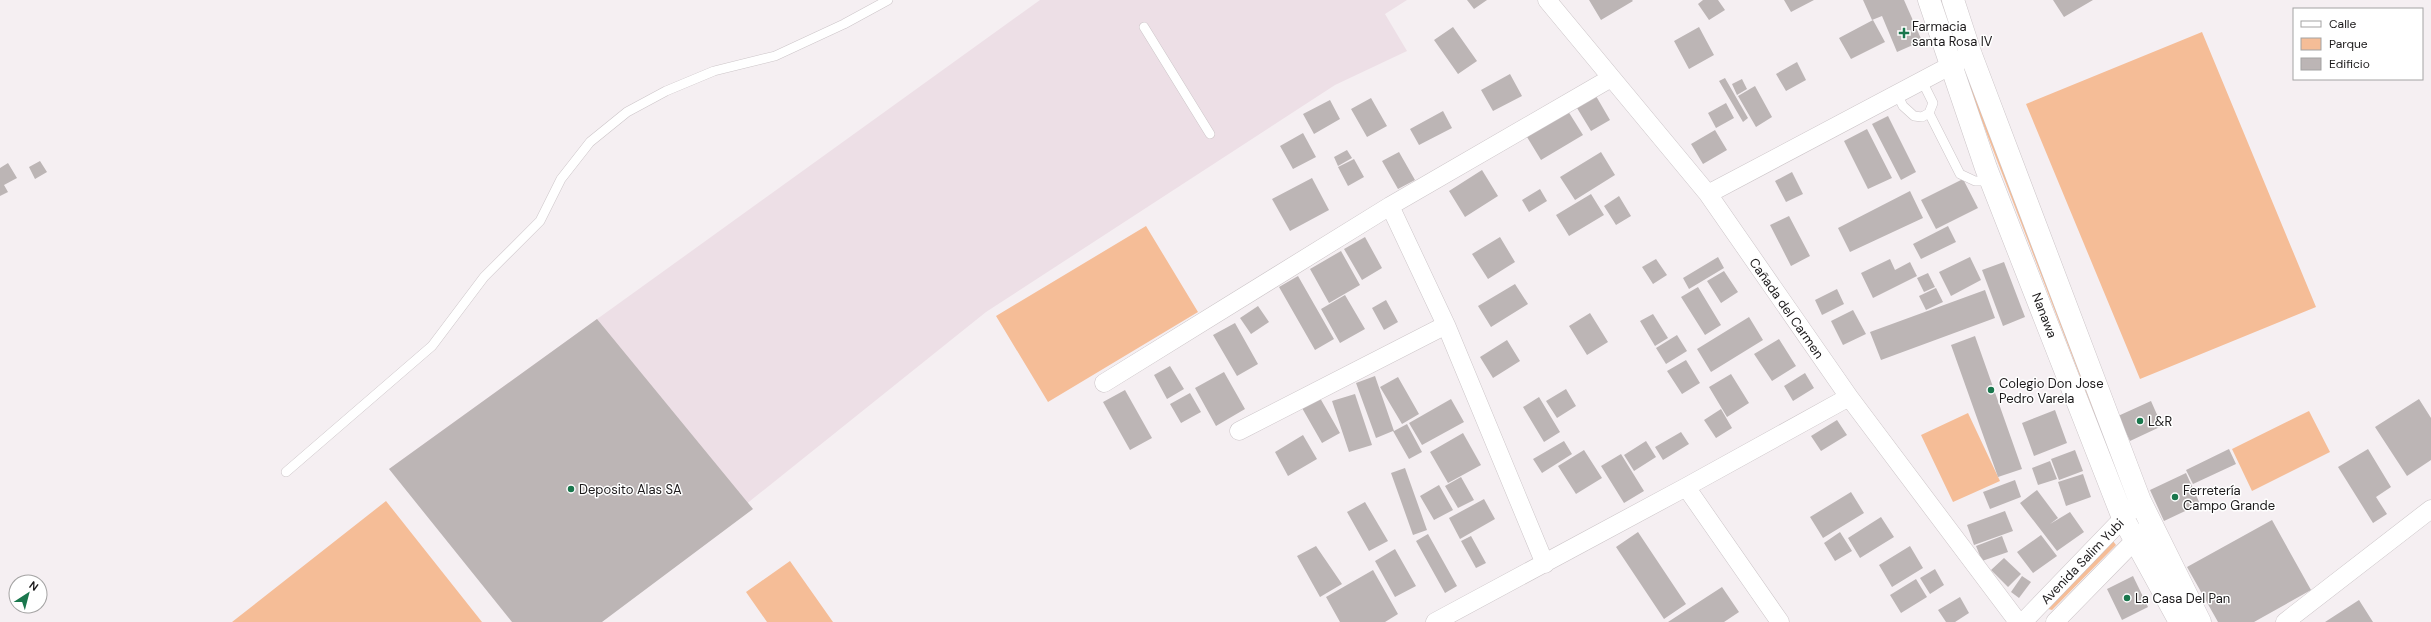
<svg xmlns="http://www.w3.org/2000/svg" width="2431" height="622" viewBox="0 0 2431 622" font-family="'DM Sans',sans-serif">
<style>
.built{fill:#eddfe6}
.green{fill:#f5bd97}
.building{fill:#bcb5b5}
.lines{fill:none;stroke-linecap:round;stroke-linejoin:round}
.lane-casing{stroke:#ccc5c8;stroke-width:10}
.street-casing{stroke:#ccc5c8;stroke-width:19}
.secondary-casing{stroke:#ccc5c8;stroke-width:23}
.lane{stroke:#fff;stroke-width:9}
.street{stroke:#fff;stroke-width:18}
.secondary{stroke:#fff;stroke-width:22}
.poi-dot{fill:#1a774d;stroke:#fff;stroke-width:1.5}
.labels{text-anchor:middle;stroke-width:3;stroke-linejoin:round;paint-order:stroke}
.poi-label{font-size:13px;fill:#1b191a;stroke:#fff;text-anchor:start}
.street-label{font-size:13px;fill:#1b191a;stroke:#fff}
</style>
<rect width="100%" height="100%" fill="#f5eff2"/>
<!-- built -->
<path class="built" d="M 1040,0 L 1407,0 L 1385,14 L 1407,51 L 1335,85 L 986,312 L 599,622 L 389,469 Z"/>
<!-- green -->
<path class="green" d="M 2202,32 L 2316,307 L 2140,379 L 2026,104 Z
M 1967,75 L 2126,490 L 2124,491 L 1965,77 Z
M 1146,226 L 1198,312 L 1048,402 L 996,316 Z
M 2309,411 L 2330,452 L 2252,491 L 2232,449 Z
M 1968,413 L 2000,481 L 1953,502 L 1921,435 Z
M 386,501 L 482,622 L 232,622 Z
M 2113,541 L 2116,545 L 2052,610 L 2048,609 Z
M 790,561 L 833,622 L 767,622 L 746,592 Z"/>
<!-- building -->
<path class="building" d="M 1467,0 L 1487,0 L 1474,9 Z
M 1589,0 L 1632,0 L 1633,1 L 1601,20 Z
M 1703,0 L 1718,0 L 1725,10 L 1709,20 L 1698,4 Z
M 1784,0 L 1814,0 L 1791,12 Z
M 1863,0 L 1904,0 L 1922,41 L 1897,52 L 1882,16 L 1872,20 Z
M 2053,0 L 2093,0 L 2064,17 Z
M 1873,20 L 1885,42 L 1851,59 L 1839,38 Z
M 1453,27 L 1477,61 L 1458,74 L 1434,40 Z
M 1699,27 L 1714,55 L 1689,69 L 1674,41 Z
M 1797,62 L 1806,80 L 1786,91 L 1776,74 Z
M 1510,74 L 1522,96 L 1493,111 L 1481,90 Z
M 1725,78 L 1748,118 L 1743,122 L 1719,81 Z
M 1742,79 L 1747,89 L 1737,95 L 1732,84 Z
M 1755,86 L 1772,117 L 1756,127 L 1738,96 Z
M 1596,96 L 1610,120 L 1591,131 L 1577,108 Z
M 1371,98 L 1387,126 L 1367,137 L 1351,109 Z
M 1330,100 L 1340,119 L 1314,134 L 1303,114 Z
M 1726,103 L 1734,118 L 1716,128 L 1708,113 Z
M 1443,111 L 1452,128 L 1419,145 L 1410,129 Z
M 1568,111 L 1583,135 L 1541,160 L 1527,137 Z
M 1888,116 L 1916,172 L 1901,180 L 1872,124 Z
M 1867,129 L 1892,178 L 1868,189 L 1844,141 Z
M 1715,130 L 1727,150 L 1703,164 L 1691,144 Z
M 1303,133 L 1316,157 L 1293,169 L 1280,146 Z
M 1347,150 L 1352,158 L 1338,166 L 1334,157 Z
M 1399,152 L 1415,180 L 1398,189 L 1382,161 Z
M 1601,152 L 1615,175 L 1575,200 L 1560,177 Z
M 1354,159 L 1364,177 L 1348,186 L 1338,167 Z
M 40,161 L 47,172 L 35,179 L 29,167 Z
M 8,163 L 17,178 L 4,185 L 8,192 L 0,196 L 0,168 Z
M 1482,170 L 1498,196 L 1465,217 L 1449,191 Z
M 1792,172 L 1803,194 L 1786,202 L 1775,181 Z
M 1312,178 L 1329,210 L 1290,231 L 1272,199 Z
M 1963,179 L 1978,208 L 1936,229 L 1921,200 Z
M 1540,189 L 1547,201 L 1529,212 L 1522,200 Z
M 1910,191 L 1923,218 L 1850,252 L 1838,228 Z
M 1591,194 L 1604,215 L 1569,236 L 1556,215 Z
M 1619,196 L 1631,216 L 1616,225 L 1604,206 Z
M 1789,216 L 1810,256 L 1791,266 L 1770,225 Z
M 1948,226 L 1956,242 L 1921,259 L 1913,244 Z
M 1365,237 L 1382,268 L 1362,280 L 1344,249 Z
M 1500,237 L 1515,262 L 1488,279 L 1472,254 Z
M 1341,251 L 1360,285 L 1329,303 L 1310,269 Z
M 1718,257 L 1724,268 L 1689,289 L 1683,278 Z
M 1970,257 L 1981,280 L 1951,296 L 1939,272 Z
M 1656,259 L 1667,275 L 1653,284 L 1642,267 Z
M 1890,259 L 1895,270 L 1910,262 L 1917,276 L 1873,298 L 1861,273 Z
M 2004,262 L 2025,317 L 2003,326 L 1982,270 Z
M 1724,271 L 1738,292 L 1721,303 L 1707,281 Z
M 1928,273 L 1935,287 L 1924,292 L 1917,278 Z
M 1298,276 L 1334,339 L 1315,350 L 1279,287 Z
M 1515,284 L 1528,304 L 1491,327 L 1478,306 Z
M 1698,287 L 1721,325 L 1705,335 L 1681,297 Z
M 1936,288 L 1943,302 L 1926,310 L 1919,296 Z
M 1837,289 L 1844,304 L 1822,315 L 1815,300 Z
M 1985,290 L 1995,318 L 1881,360 L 1870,332 Z
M 1345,295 L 1365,329 L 1340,343 L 1321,309 Z
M 1386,300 L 1398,322 L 1384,330 L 1372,308 Z
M 1258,306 L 1269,322 L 1251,334 L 1240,318 Z
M 1853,310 L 1866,334 L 1843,345 L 1831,321 Z
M 1590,313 L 1608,342 L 1587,355 L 1569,326 Z
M 1653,314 L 1668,338 L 1655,346 L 1640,321 Z
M 1749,317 L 1763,340 L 1711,372 L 1697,349 Z
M 597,319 L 753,509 L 602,622 L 512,622 L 389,469 Z
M 1235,323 L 1258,364 L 1237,376 L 1213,335 Z
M 1677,335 L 1687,351 L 1666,364 L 1656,348 Z
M 1975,336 L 2022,469 L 1998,477 L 1951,345 Z
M 1779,339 L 1796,366 L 1772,381 L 1754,354 Z
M 1507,340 L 1520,361 L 1493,378 L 1480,357 Z
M 1686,360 L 1700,383 L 1682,394 L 1667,371 Z
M 1170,366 L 1184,389 L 1167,399 L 1154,375 Z
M 1224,372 L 1245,409 L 1216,426 L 1195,388 Z
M 1805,373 L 1814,388 L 1793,401 L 1784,386 Z
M 1731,374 L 1749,403 L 1727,417 L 1709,387 Z
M 1375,376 L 1394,431 L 1407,424 L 1422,452 L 1409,459 L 1393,431 L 1376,438 L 1356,383 Z
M 1398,377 L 1419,414 L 1402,424 L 1380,387 Z
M 1566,389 L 1576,406 L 1557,418 L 1546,401 Z
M 1125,390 L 1152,438 L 1130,450 L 1103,402 Z
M 1190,393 L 1201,412 L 1181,423 L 1170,404 Z
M 1355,394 L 1372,445 L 1349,452 L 1332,401 Z
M 1539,397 L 1560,432 L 1544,442 L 1523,407 Z
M 1320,398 L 1340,433 L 1322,443 L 1302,408 Z
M 1451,399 L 1464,422 L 1422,445 L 1409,423 Z
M 2419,399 L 2431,418 L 2431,460 L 2407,476 L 2375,427 Z
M 2151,401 L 2162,426 L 2130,441 L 2118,416 Z
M 1721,409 L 1732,428 L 1716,438 L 1704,420 Z
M 2055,410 L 2067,443 L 2034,456 L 2022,423 Z
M 1837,420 L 1847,435 L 1821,451 L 1811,436 Z
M 1681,432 L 1689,444 L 1663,460 L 1655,447 Z
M 1463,433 L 1481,465 L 1448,483 L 1430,452 Z
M 1303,435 L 1317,459 L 1288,476 L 1275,452 Z
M 1564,441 L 1572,454 L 1542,473 L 1533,459 Z
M 1646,441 L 1656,457 L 1634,471 L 1624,455 Z
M 2229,449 L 2236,464 L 2193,484 L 2186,470 Z
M 2368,449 L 2391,487 L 2376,497 L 2387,514 L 2373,523 L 2338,467 Z
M 1584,450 L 1602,478 L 1576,494 L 1558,466 Z
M 2075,450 L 2083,471 L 2059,480 L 2051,459 Z
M 1621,454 L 1644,491 L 1624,503 L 1601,466 Z
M 2050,461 L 2057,479 L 2038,485 L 2032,468 Z
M 1405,468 L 1427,530 L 1413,535 L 1391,473 Z
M 2186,473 L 2200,504 L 2164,521 L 2150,490 Z
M 2083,474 L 2091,497 L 2066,506 L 2058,482 Z
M 1461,477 L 1474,500 L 1458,508 L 1445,486 Z
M 2015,480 L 2021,497 L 1990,509 L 1983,492 Z
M 1439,485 L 1453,510 L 1434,520 L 1420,496 Z
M 2037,490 L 2058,518 L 2050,524 L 2070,512 L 2084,532 L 2057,551 L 2020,503 Z
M 1851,492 L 1864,513 L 1823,538 L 1810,517 Z
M 1484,499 L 1495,519 L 1460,539 L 1449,518 Z
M 1365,502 L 1388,541 L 1369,551 L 1347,512 Z
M 2005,511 L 2013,531 L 1974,545 L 1967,525 Z
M 1881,517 L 1894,537 L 1860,558 L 1848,538 Z
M 2272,520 L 2311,590 L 2254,622 L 2218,622 L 2187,567 Z
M 1638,532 L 1686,604 L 1664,619 L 1616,547 Z
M 1840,532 L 1852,551 L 1835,561 L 1824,543 Z
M 1428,534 L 1457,586 L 1445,593 L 1416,541 Z
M 2041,535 L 2057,556 L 2033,573 L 2017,552 Z
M 1471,536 L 1486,563 L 1476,568 L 1461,541 Z
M 2002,536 L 2008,552 L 1982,561 L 1976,546 Z
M 1316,546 L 1342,584 L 1320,597 L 1297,556 Z
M 1910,546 L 1923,568 L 1892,587 L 1879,565 Z
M 1395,549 L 1416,586 L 1395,597 L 1375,561 Z
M 2004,558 L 2021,574 L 2008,587 L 1991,570 Z
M 1935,569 L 1944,585 L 1930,594 L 1920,578 Z
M 1373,570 L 1398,614 L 1385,622 L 1340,622 L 1326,597 Z
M 2022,576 L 2031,582 L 2019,598 L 2011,592 Z
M 2133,576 L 2148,607 L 2122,620 L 2107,589 Z
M 1916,579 L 1927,597 L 1901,613 L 1890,595 Z
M 1722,587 L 1739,612 L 1724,622 L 1668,622 Z
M 1960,597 L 1969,613 L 1955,622 L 1946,622 L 1938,610 Z
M 2359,600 L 2373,622 L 2325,622 Z"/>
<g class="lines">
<defs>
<path id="lane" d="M 1144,27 L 1210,134
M 1897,94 L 1903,106 L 1914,116 L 1922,117 L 1929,113 L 1933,103 L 1922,81
M 1929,113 L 1960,174 L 1975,181 L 1991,181
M 286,472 L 432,346 L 484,277 L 540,221 L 561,179 L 590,142 L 627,112 L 666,91 L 714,71 L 775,56 L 844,24 L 888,0"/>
<path id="street" d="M 1547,0 L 1708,194 L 1849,397 L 2018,622
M 1708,194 L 1963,59
M 1390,206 L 1446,325 L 1545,564
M 1104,383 L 1390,206 L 1611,78
M 1239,431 L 1446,325
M 1686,487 L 1780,622
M 1435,622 L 1686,487 L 1849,397
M 2023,622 L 2132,509
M 2055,622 L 2144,531
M 2285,622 L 2431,509"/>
<path id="secondary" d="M 1929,0 L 1986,168 L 2123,518 L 2180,622
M 1953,0 L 1971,55 L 2140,501 L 2200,622"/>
</defs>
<!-- lane casing -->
<use href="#lane" class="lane-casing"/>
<!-- street casing -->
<use href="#street" class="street-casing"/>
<!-- secondary casing -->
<use href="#secondary" class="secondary-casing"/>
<!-- lane -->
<use href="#lane" class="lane"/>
<!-- street -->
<use href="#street" class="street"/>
<!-- secondary -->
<use href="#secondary" class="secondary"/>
</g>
<!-- markers -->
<g class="poi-dot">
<path d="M1902 27h4v4h4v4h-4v4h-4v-4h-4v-4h4z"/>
<circle cx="1991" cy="390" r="4"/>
<circle cx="2140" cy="421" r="4"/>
<circle cx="571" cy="489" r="4"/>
<circle cx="2175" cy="497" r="4"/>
<circle cx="2127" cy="598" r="4"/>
</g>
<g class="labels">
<!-- poi labels -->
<g class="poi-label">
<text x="1912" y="31">Farmacia<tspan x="1912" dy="15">santa Rosa IV</tspan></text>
<text x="1999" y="388">Colegio Don Jose<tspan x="1999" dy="15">Pedro Varela</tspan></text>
<text x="2148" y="426">L&amp;R</text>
<text x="579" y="494">Deposito Alas SA</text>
<text x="2183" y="495">Ferretería<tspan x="2183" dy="15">Campo Grande</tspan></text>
<text x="2135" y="603">La Casa Del Pan</text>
</g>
<!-- street labels -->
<g class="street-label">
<text transform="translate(1787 308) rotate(55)" y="5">Cañada del Carmen</text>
<text transform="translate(2045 315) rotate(69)" y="5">Nanawa</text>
<text transform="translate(2082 561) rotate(-46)" y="5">Avenida Salim Yubi</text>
</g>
</g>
<!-- legend -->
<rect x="2293" y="8" width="130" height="72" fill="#ffffff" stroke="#a4a3a3"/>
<rect x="2301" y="21" width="20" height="6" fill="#ffffff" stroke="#a4a3a3"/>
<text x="2329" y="28" font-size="12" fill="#1b191a">Calle</text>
<rect x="2301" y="38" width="20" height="12" fill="#f5bd97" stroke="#a4a3a3"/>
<text x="2329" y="48" font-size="12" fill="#1b191a">Parque</text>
<rect x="2301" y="58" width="20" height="12" fill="#bcb5b5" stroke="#a4a3a3"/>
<text x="2329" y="68" font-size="12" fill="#1b191a">Edificio</text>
<!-- north arrow -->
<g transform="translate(28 594) rotate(36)"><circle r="19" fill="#ffffff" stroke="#a4a3a3"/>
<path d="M0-3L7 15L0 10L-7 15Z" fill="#1a774d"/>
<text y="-6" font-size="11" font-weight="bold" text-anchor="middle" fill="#1b191a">N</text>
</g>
</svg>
